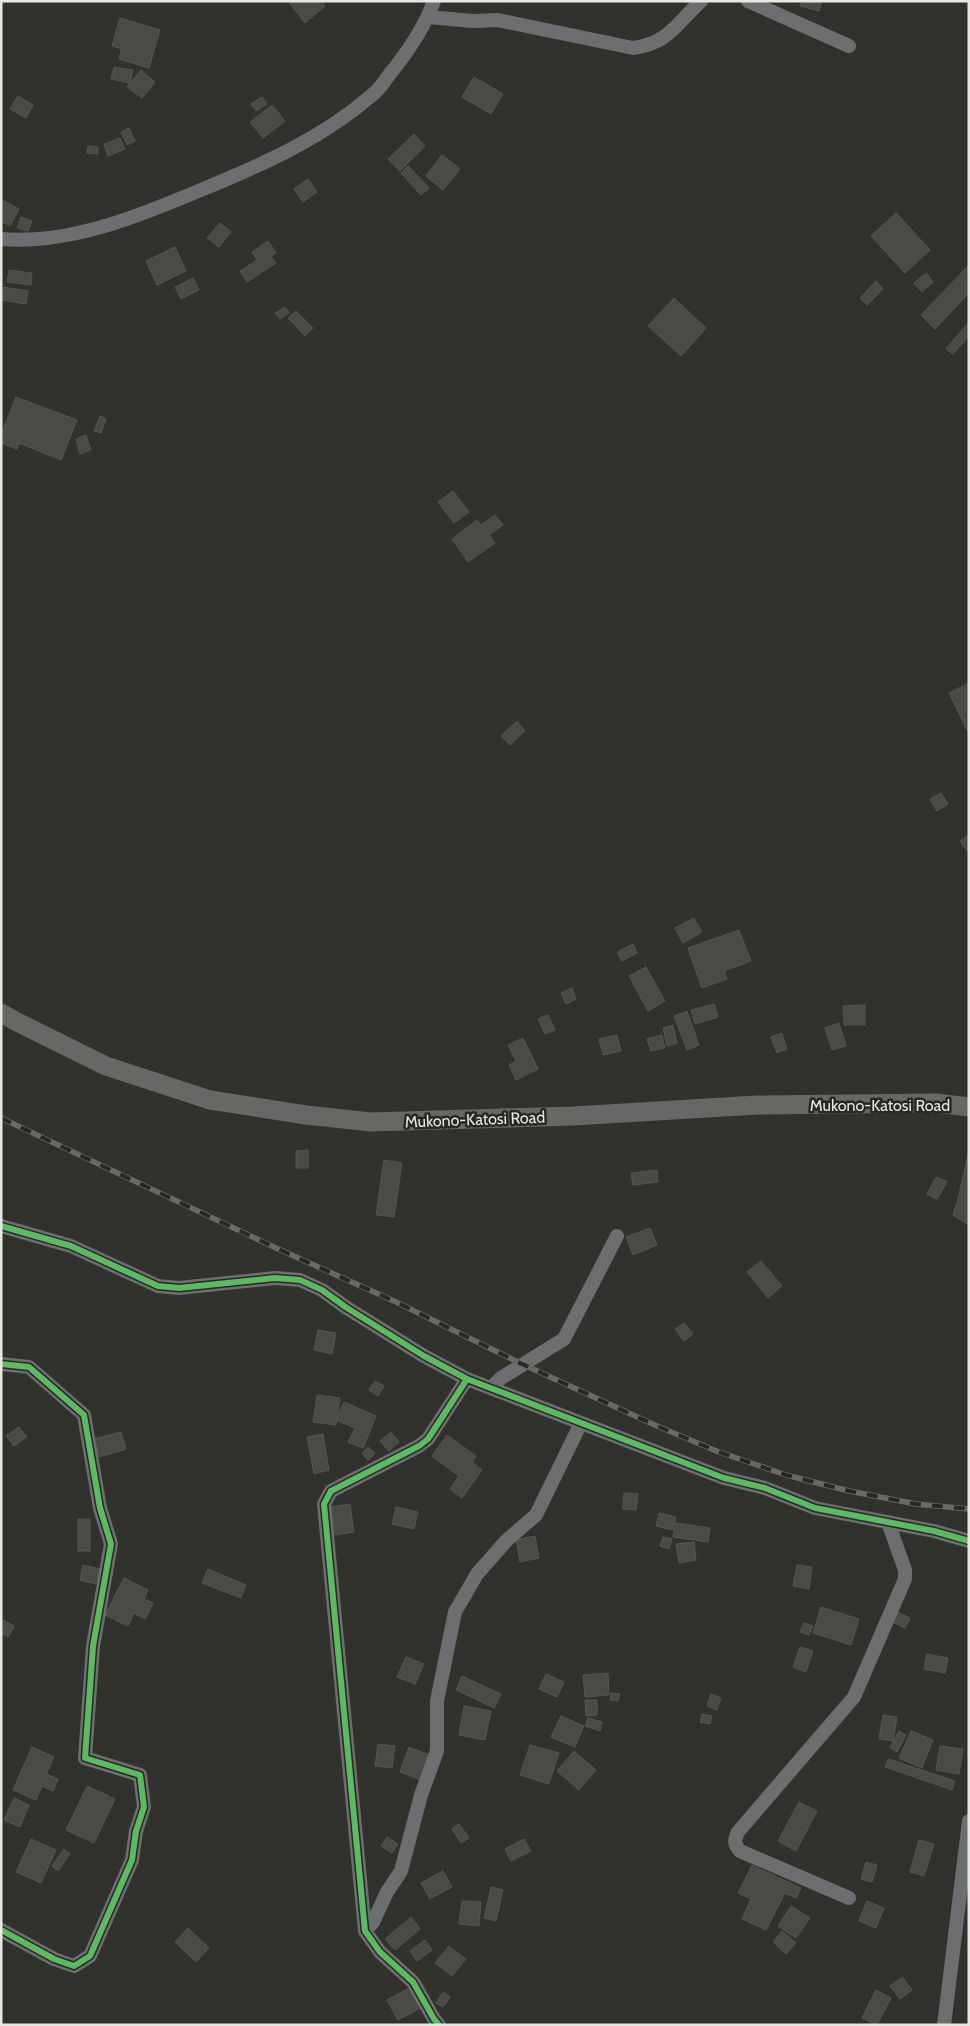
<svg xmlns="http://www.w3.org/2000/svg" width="970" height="2026" viewBox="0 0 970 2026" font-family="Cabin,sans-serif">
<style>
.building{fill:#4a4a46;stroke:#555551}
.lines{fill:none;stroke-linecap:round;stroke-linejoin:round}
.minor{stroke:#6d6e6f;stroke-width:14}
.secondary{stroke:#676766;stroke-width:19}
.rail-casing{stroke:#696968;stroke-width:5.5}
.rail{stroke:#292921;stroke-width:4;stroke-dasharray:11;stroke-linecap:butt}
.cycleway-casing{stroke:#292921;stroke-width:9}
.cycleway{stroke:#5cba63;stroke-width:6}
.labels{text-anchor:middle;stroke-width:5;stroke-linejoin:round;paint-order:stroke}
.street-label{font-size:16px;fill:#e8e8e2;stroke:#292921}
</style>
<rect width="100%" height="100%" fill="#31312d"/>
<!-- building -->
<path class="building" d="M 288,1 L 322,1 L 325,6 L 305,23 Z
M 801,1 L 822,1 L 819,11 L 800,6 Z
M 120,18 L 160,30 L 149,68 L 119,59 L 122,49 L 112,46 Z
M 114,67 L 133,70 L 130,83 L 111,79 Z
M 141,70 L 155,82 L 142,98 L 127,87 Z
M 474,77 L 503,94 L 491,114 L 462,97 Z
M 18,96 L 33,105 L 26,118 L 10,109 Z
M 262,97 L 267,104 L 256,111 L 251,104 Z
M 272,105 L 285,121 L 263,138 L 250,122 Z
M 129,128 L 135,141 L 127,145 L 121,132 Z
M 414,134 L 425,146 L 400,171 L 388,159 Z
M 120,138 L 125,149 L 108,156 L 104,144 Z
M 88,146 L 98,147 L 98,154 L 87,153 Z
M 442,155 L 460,169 L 443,190 L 426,176 Z
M 408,166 L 429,188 L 421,195 L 401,173 Z
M 308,179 L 317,192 L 303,202 L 294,189 Z
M 2,200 L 19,209 L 10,226 L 1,221 Z
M 896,213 L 930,250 L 905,273 L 871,236 Z
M 21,217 L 32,221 L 28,231 L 17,228 Z
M 220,223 L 231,232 L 219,247 L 207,238 Z
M 268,241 L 276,253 L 271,256 L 276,263 L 247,282 L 240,271 L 257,260 L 252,252 Z
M 175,247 L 186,271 L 157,285 L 146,261 Z
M 969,265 L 969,293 L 935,329 L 921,315 Z
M 9,270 L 32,273 L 31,285 L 7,282 Z
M 926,273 L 933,282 L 922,292 L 914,283 Z
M 193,278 L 199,290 L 181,299 L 175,287 Z
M 876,281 L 883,289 L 867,305 L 860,298 Z
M 3,287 L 28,291 L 26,304 L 1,300 Z
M 674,298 L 706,328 L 681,356 L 648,326 Z
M 285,307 L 289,313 L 280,319 L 275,313 Z
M 296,311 L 313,328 L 305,336 L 288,318 Z
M 969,322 L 969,336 L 953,354 L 946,349 Z
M 16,397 L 77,420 L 61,460 L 19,443 L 17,449 L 1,443 L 1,435 Z
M 100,416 L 106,419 L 101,433 L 94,431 Z
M 86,435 L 91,450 L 80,454 L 76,439 Z
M 453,491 L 469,512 L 454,523 L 438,502 Z
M 495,515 L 503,525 L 489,535 L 495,543 L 468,562 L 452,539 L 477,520 L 481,525 Z
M 969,683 L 969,729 L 967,730 L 949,693 Z
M 517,721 L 525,731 L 510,745 L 501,736 Z
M 941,793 L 948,804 L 937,811 L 930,799 Z
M 969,835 L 969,852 L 968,852 L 960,841 Z
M 694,918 L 702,932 L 683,943 L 675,928 Z
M 739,930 L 751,961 L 724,971 L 727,979 L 702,988 L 688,948 Z
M 633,944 L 637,953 L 622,961 L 617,952 Z
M 646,967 L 665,1001 L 648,1011 L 629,976 Z
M 572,988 L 576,999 L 566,1004 L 561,993 Z
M 714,1004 L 718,1017 L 695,1024 L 691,1010 Z
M 865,1005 L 865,1025 L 844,1025 L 843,1006 Z
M 687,1011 L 699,1045 L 687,1050 L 674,1016 Z
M 548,1015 L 555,1030 L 545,1034 L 538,1019 Z
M 839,1023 L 846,1046 L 832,1050 L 825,1028 Z
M 673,1025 L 677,1043 L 667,1046 L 663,1028 Z
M 782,1033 L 787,1049 L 777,1053 L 771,1037 Z
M 617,1035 L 621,1051 L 603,1055 L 599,1039 Z
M 662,1035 L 665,1048 L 651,1051 L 647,1039 Z
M 523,1038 L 538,1069 L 516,1080 L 509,1065 L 516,1061 L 508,1045 Z
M 308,1150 L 308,1168 L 296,1168 L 296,1151 Z
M 969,1150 L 969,1225 L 953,1215 L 958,1199 Z
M 384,1160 L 402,1163 L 394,1217 L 376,1215 Z
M 657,1170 L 658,1182 L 633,1185 L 631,1173 Z
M 936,1177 L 947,1182 L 937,1199 L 927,1194 Z
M 650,1228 L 657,1245 L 633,1255 L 626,1237 Z
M 761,1261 L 782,1286 L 768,1298 L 747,1272 Z
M 684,1323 L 693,1334 L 684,1341 L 675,1329 Z
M 318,1330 L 336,1333 L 332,1354 L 314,1350 Z
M 375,1381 L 384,1386 L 378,1396 L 369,1390 Z
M 317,1395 L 340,1398 L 336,1425 L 313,1422 Z
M 344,1402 L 376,1416 L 363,1448 L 348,1442 L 355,1428 L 336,1420 Z
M 19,1427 L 27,1437 L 14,1446 L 6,1436 Z
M 121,1432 L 126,1449 L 99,1457 L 94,1439 Z
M 391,1432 L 399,1442 L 389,1451 L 380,1441 Z
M 323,1434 L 329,1470 L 314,1474 L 307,1437 Z
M 447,1435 L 476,1456 L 472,1462 L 482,1470 L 462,1498 L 450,1489 L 459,1476 L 432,1456 Z
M 368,1447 L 375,1453 L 368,1460 L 362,1454 Z
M 624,1493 L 638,1494 L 636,1510 L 623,1509 Z
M 350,1504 L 354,1532 L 335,1535 L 331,1507 Z
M 396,1507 L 418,1512 L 414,1529 L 392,1524 Z
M 659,1513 L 676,1517 L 673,1530 L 656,1526 Z
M 78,1519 L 90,1519 L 90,1551 L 78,1551 Z
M 676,1523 L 710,1528 L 708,1542 L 673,1537 Z
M 535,1536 L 539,1558 L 520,1562 L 516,1540 Z
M 663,1537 L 672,1539 L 669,1549 L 660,1546 Z
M 694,1542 L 696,1560 L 679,1563 L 676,1544 Z
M 83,1565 L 100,1569 L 96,1584 L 80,1580 Z
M 797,1565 L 812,1567 L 809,1589 L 793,1586 Z
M 208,1569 L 246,1585 L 241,1598 L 202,1583 Z
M 124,1578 L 148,1590 L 144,1599 L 153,1603 L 145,1619 L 134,1613 L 128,1626 L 105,1615 Z
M 821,1607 L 859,1619 L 851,1645 L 813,1633 Z
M 895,1611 L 910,1618 L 905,1628 L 890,1621 Z
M 1,1619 L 14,1626 L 8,1637 L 1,1633 Z
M 804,1623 L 813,1626 L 809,1635 L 800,1632 Z
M 800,1647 L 813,1651 L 806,1672 L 793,1667 Z
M 927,1654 L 948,1658 L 945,1673 L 924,1669 Z
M 406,1657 L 424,1664 L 415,1684 L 397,1677 Z
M 608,1673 L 609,1695 L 585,1697 L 583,1675 Z
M 546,1674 L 564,1682 L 557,1697 L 539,1689 Z
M 462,1676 L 501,1694 L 494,1708 L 456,1690 Z
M 611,1693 L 620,1694 L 618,1701 L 610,1700 Z
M 711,1694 L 721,1698 L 717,1710 L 707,1706 Z
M 585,1700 L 597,1700 L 597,1715 L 586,1716 Z
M 464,1706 L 491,1711 L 485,1740 L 459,1735 Z
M 702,1714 L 712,1716 L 710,1724 L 700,1722 Z
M 883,1715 L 897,1717 L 893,1741 L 879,1739 Z
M 561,1716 L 584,1726 L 575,1747 L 551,1737 Z
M 588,1718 L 602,1722 L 600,1731 L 585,1726 Z
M 899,1731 L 906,1735 L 897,1752 L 890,1748 Z
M 911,1731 L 933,1740 L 922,1768 L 899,1758 Z
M 378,1744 L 395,1746 L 392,1768 L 375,1766 Z
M 530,1745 L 559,1753 L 549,1784 L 520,1775 Z
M 940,1746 L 963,1749 L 959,1774 L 936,1770 Z
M 32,1747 L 54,1757 L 46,1774 L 58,1779 L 53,1791 L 42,1786 L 36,1800 L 13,1790 Z
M 409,1747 L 430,1755 L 421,1780 L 400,1772 Z
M 574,1751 L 596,1770 L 579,1790 L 557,1771 Z
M 888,1759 L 955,1781 L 952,1790 L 885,1767 Z
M 87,1786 L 115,1799 L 94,1843 L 66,1830 Z
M 14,1798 L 29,1805 L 20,1827 L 4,1820 Z
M 799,1802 L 817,1811 L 796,1851 L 778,1841 Z
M 459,1824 L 469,1838 L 461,1843 L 452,1829 Z
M 387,1837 L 398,1844 L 392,1853 L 381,1846 Z
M 31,1839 L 56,1850 L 41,1883 L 16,1872 Z
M 524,1839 L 531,1851 L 511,1861 L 505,1849 Z
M 919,1840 L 934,1844 L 924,1876 L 910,1872 Z
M 64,1849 L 70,1854 L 58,1871 L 52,1866 Z
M 866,1862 L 877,1865 L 872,1882 L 861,1879 Z
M 752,1865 L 801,1888 L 796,1898 L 785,1893 L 766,1930 L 742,1919 L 751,1899 L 738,1893 Z
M 443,1871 L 452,1887 L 430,1899 L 421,1883 Z
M 491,1887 L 503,1890 L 496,1921 L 484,1918 Z
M 462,1901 L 481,1902 L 479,1926 L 459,1924 Z
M 867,1901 L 884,1908 L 876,1928 L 859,1921 Z
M 791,1906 L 810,1918 L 796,1938 L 778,1926 Z
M 411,1917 L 420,1929 L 395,1950 L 385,1939 Z
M 188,1928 L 209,1948 L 196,1962 L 175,1942 Z
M 782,1931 L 796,1943 L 786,1954 L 773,1942 Z
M 425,1940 L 432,1950 L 417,1961 L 410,1951 Z
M 449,1946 L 466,1959 L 452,1976 L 435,1963 Z
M 902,1977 L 912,1990 L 900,1999 L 890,1986 Z
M 409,1988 L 420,2008 L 398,2020 L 387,2000 Z
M 876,1990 L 891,1998 L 877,2025 L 862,2018 Z
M 443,1992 L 450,1997 L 443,2007 L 436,2003 Z"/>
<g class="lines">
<!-- minor -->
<path class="minor" d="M 748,1 L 849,46
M 428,17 L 473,21 L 498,20 L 633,48 C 669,43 676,24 701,1
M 1,239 C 72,245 144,214 208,187 C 266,163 324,137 372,95 C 379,90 384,82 389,75 C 407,53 424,29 434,1
M 1,1226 L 71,1246 L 158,1286 L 179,1288 L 275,1278 L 300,1280 L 322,1290 L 347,1308 L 424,1356 L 467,1379 L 724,1478 L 765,1488 L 815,1508 L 934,1531 L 969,1541
M 1,1364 L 29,1367 L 84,1415 L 100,1508 L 111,1544 L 93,1646 L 85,1758 L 140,1775 L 144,1807 L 136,1831 L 132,1860 L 90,1956 L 74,1966 L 54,1959 L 1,1930
M 491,1388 L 501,1378 L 564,1339 L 617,1236
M 849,1898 L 740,1851 C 734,1844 734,1840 738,1832 L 854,1697 L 905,1579 L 905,1570 L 888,1522
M 365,1931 L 373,1922 L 387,1892 L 401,1871 L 421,1795 L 437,1751 L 437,1701 L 455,1612 L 477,1574 L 507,1540 L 536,1515 L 581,1423
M 439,2025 L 434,2019 L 413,1982 L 380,1952 L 365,1931 L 324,1504 L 331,1491 L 419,1446 L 428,1439 L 467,1379
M 944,2025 L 969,1821"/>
<!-- secondary -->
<path class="secondary" d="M 1,1013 L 17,1022 L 106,1066 L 210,1100 L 306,1115 L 371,1122 L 573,1116 L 758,1105 L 936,1103 L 969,1107"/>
<defs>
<path id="rail" d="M 1,1118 L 276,1248 L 394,1301 L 522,1364 L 657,1426 L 719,1452 L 786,1475 L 849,1491 L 916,1504 L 969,1509"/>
</defs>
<!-- rail casing -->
<use href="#rail" class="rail-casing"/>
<!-- rail -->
<use href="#rail" class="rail"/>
<defs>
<path id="cycleway" d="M 1,1226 L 71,1246 L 158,1286 L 179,1288 L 275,1278 L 300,1280 L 322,1290 L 347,1308 L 424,1356 L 467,1379 L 724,1478 L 765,1488 L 815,1508 L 934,1531 L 969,1541
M 1,1364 L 29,1367 L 84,1415 L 100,1508 L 111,1544 L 93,1646 L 85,1758 L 140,1775 L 144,1807 L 136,1831 L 132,1860 L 90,1956 L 74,1966 L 54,1959 L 1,1930
M 439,2025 L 434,2019 L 413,1982 L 380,1952 L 365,1931 L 324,1504 L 331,1491 L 419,1446 L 428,1439 L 467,1379"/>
</defs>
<!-- cycleway casing -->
<use href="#cycleway" class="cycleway-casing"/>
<!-- cycleway -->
<use href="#cycleway" class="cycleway"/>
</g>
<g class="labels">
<!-- street labels -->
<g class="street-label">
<text x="880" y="1111">Mukono-Katosi Road</text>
<text transform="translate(475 1119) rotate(-2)" y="6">Mukono-Katosi Road</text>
</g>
</g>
<!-- border -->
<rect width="970" height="2026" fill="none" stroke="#e8e8e2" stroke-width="5"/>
</svg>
